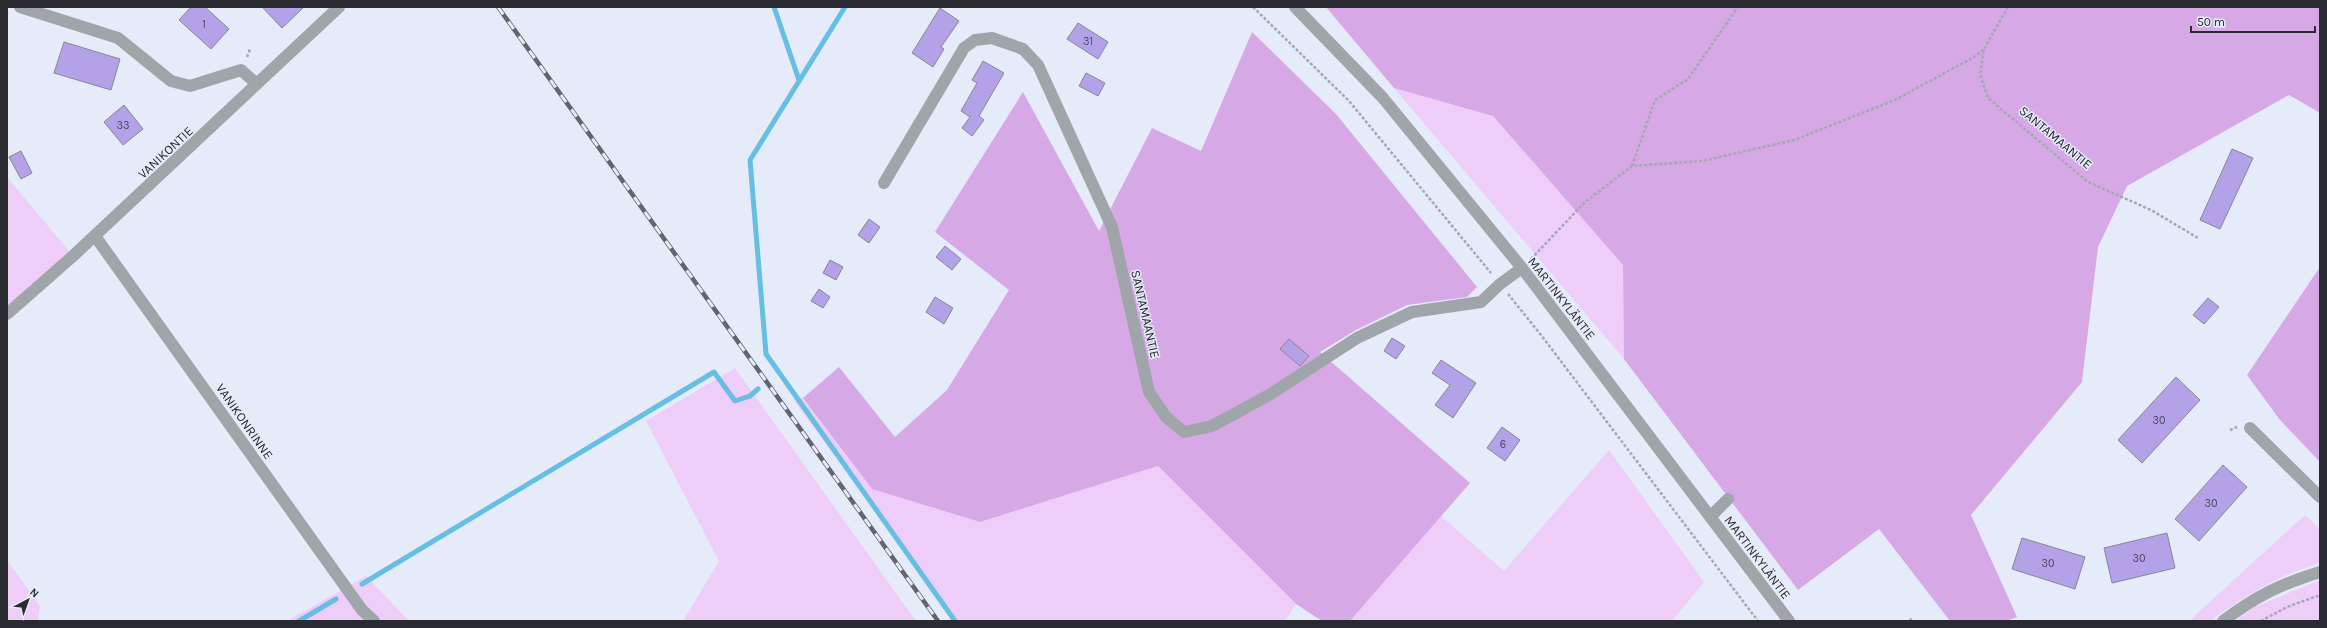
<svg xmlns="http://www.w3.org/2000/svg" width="2327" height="628" viewBox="0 0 2327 628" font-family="Karla,sans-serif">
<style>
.green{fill:#eecdf8}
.forest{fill:#d7a8e6}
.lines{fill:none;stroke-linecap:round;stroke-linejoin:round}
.stream{stroke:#66bee3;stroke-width:5}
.building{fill:#b3a2e7;stroke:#888693}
.path{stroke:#a4a8b3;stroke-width:2.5;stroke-dasharray:3 2;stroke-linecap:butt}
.minor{stroke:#a0a5aa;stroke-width:12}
.rail-casing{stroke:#62656d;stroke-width:4.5}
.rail{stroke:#e6ebf9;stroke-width:3;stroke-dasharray:9;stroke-linecap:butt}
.labels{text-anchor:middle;stroke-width:3;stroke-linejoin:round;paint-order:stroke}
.number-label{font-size:11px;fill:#4c495e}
.street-label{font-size:13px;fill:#2a2b31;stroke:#e6ebf9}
</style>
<rect width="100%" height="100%" fill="#e6ebf9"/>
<!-- green -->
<path class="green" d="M 1394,88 L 1493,116 L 1623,265 L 1624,359 Z
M 7,177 L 73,256 L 7,314 Z
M 735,368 L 916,621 L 683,621 L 719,561 L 646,421 Z
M 803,398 L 872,489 L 980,522 L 1158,466 L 1296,604 L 1285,621 L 955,621 L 793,399 Z
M 1609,450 L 1704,582 L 1672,621 L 1350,621 L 1441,516 L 1504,571 Z
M 2305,515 L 2320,529 L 2320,563 C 2277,576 2249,593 2213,619 L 2214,621 L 2189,621 Z
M 7,560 L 40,606 L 38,621 L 7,621 Z
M 366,576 L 409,621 L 287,621 Z
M 2320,580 L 2320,621 L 2235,621 L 2255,607 Z"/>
<!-- forest -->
<path class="forest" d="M 1326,7 L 2320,7 L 2320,113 L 2289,95 L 2127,186 L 2098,247 L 2082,382 L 1971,515 L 2017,617 L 2006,621 L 1950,621 L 1879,529 L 1798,590 L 1624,359 L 1623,265 L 1493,116 L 1394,88 Z
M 1252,32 L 1336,114 L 1477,287 L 1467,297 L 1407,305 L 1356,330 L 1320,352 L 1470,483 L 1350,621 L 1322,621 L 1296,604 L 1158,466 L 980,522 L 872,489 L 803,398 L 839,367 L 895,437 L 947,390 L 1009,290 L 935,232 L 1023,92 L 1099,231 L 1152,128 L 1201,151 Z
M 2320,267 L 2320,462 L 2280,420 L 2247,375 Z"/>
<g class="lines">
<!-- stream -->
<path class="stream" d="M 774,7 L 799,80
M 845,7 L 750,160 L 766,354 L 955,621
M 362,584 L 714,372 L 735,401 L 750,396 L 758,389
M 299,621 L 336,599"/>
</g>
<!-- building -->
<path class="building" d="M 191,7 L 205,7 L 229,29 L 211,49 L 179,20 Z
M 262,7 L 304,7 L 282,28 Z
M 940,8 L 959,21 L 941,47 L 944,49 L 933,67 L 912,53 Z
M 1078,23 L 1108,42 L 1098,59 L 1067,39 Z
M 64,42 L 120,59 L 111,90 L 54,73 Z
M 983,61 L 1004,73 L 979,116 L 984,120 L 972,136 L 962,128 L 970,117 L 961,111 L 977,83 L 972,80 Z
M 1086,73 L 1105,83 L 1098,96 L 1079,86 Z
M 124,105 L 143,129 L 123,145 L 104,122 Z
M 2232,149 L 2253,158 L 2220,229 L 2200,220 Z
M 21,151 L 32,173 L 21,179 L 9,157 Z
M 869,219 L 880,227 L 869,243 L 858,235 Z
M 945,246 L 961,259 L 952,270 L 936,257 Z
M 830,260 L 843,267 L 836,280 L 823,273 Z
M 819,289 L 830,297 L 823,308 L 811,301 Z
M 935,297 L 953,308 L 944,324 L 926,312 Z
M 2208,298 L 2219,307 L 2204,324 L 2193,315 Z
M 1392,338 L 1405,346 L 1396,359 L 1384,351 Z
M 1289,339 L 1309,356 L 1300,366 L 1280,349 Z
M 1441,360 L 1476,383 L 1453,418 L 1435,405 L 1450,385 L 1432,373 Z
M 2176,377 L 2200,400 L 2142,463 L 2118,440 Z
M 1502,427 L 1520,440 L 1505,461 L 1487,448 Z
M 2223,465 L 2247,487 L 2199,541 L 2175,519 Z
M 2167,533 L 2175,568 L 2112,583 L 2104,548 Z
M 2022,538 L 2085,557 L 2075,589 L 2012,569 Z"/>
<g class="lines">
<!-- path -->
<path class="path" d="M 1253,7 L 1349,101 L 1491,273
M 2008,7 L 1984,49 L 1980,74 L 1988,98 L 2088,182 L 2151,210 L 2198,238
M 247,57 L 250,49
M 1632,166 L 1655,100 L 1688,79 L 1738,7
M 1531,259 L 1585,202 L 1632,166 L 1702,161 L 1794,140 L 1895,100 L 1974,57 L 1984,49
M 1508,294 L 1541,335 L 1758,621
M 2230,430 L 2237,427
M 1910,621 L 1912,617
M 2261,621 L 2287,607 L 2320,595"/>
<!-- minor -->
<path class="minor" d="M 20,7 L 118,38 L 171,81 L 190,86 L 241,70 L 257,84
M 1295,7 L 1383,98 L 1522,268 L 1789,621
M 884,183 L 964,48 L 975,40 L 992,38 L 1023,49 L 1038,65 L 1112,227 L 1149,392 L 1166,417 L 1184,432 L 1212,426 L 1269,395 L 1357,338 L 1412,312 L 1481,302 L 1500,284 L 1522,268
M 95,236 L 362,610 L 374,621
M 7,314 L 73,256 L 339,7
M 2250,428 L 2320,497
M 1710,517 L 1728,499
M 2223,621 C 2258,595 2279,585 2320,572"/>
<defs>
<path id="rail" d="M 498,7 L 938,621"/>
</defs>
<!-- rail casing -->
<use href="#rail" class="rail-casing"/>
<!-- rail -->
<use href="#rail" class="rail"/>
</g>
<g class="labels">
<!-- number labels -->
<g class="number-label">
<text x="204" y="28">1</text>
<text x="1088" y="45">31</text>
<text x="123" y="129">33</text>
<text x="2159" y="424">30</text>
<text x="1503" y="448">6</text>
<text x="2211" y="507">30</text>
<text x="2139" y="562">30</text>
<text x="2048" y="567">30</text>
</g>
<!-- street labels -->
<g class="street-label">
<text transform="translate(2056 137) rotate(40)" y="5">SANTAMAANTIE</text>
<text transform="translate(165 152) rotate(-43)" y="5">VANIKONTIE</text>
<text transform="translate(1562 298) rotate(52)" y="5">MARTINKYLÄNTIE</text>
<text transform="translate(1146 314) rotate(77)" y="5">SANTAMAANTIE</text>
<text transform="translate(245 421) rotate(55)" y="5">VANIKONRINNE</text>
<text transform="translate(1758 557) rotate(53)" y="5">MARTINKYLÄNTIE</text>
</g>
</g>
<!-- border -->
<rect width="2327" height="628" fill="none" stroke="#2a2b31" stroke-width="16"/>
<!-- north arrow -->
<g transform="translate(28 600) rotate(41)" stroke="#e6ebf9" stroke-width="3" paint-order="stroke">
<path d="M0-3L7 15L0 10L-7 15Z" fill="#2a2b31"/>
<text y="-6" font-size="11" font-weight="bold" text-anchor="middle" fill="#2a2b31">N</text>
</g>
<!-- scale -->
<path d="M2191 26v6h124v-6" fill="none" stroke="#2a2b31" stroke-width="2"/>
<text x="2197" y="26" font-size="12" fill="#2a2b31" stroke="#e6ebf9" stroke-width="3" paint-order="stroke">50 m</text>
</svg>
